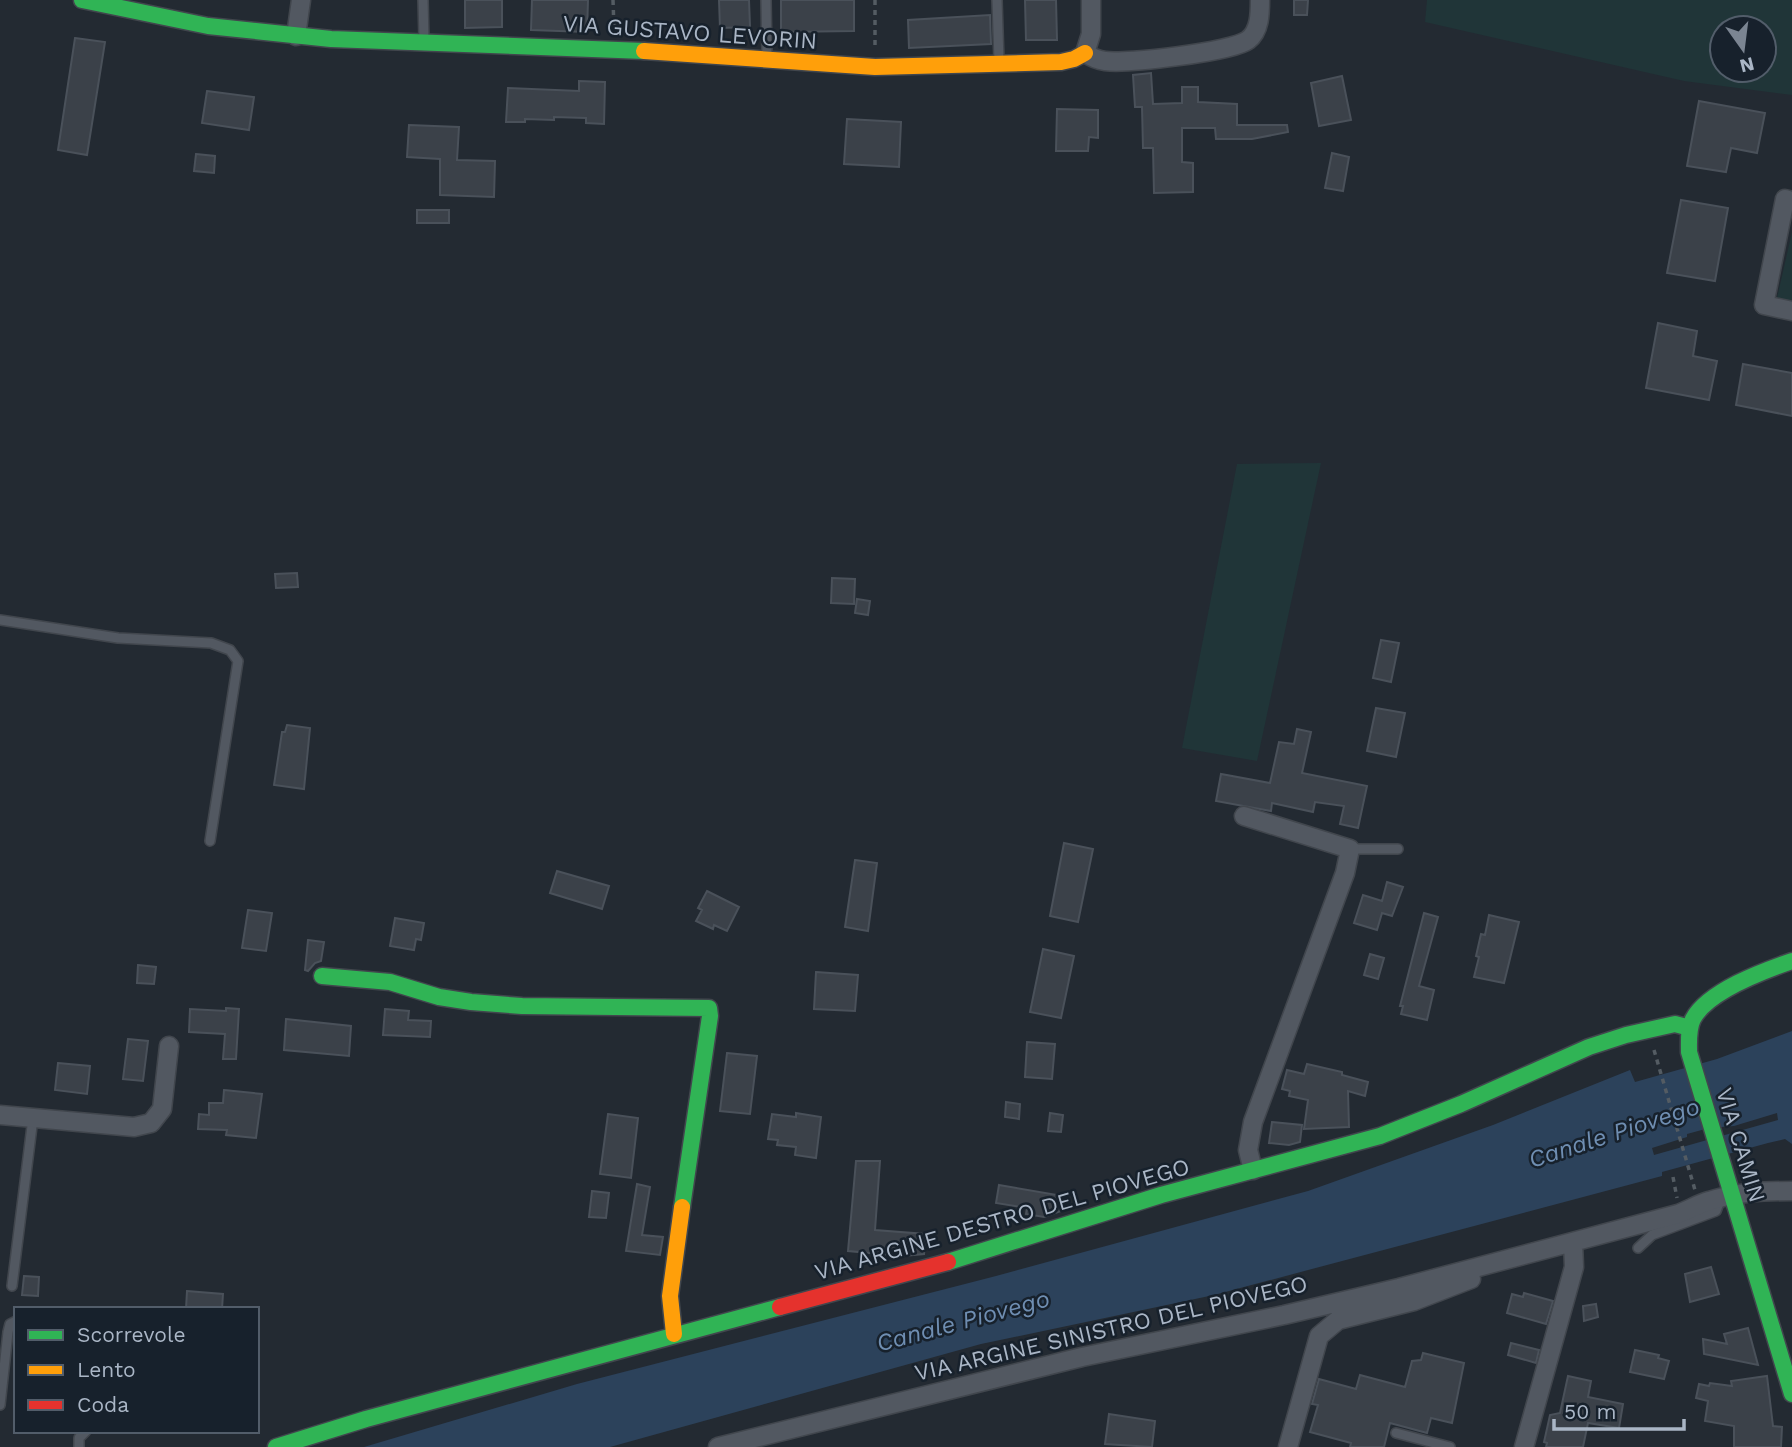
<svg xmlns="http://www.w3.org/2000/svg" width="1792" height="1447" viewBox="0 0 1792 1447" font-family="'Work Sans',sans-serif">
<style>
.green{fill:#203538;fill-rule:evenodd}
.water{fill:#2c425b;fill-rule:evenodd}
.building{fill:#3b4149;stroke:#4a515a;stroke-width:2}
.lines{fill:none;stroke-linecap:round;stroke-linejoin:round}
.lane-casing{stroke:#41464d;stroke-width:12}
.street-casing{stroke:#41464d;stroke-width:21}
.fast-casing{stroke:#41464d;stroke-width:19}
.slow-casing{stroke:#41464d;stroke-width:19}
.jam-casing{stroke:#41464d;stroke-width:19}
.path{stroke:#545c63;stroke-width:3.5;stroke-dasharray:5 5;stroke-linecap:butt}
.lane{stroke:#525861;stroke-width:9}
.street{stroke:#525861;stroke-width:18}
.fast{stroke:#30b455;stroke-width:16}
.slow{stroke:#ff9f0a;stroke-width:16}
.jam{stroke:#e5322d;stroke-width:16}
.labels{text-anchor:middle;stroke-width:5;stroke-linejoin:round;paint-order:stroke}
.street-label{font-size:23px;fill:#aab6c6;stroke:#17212c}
.water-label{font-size:24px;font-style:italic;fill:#6f8eb2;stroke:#17212c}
</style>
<rect width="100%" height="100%" fill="#232a32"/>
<!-- green -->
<path class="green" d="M 1427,0 L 1792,0 L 1792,95 L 1684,81 L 1425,22 ZM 1722,28 L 1764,28 L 1764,70 L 1722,70 Z
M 1792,232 L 1792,301 L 1777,298 Z
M 1321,463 L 1257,761 L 1182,748 L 1237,464 Z"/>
<!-- water -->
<path class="water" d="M 1792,1031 L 1792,1144 L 1785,1139 L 1768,1143 L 1662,1172 L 1662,1176 L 1214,1295 L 981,1344 L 610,1447 L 364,1447 L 577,1384 L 996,1276 L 1308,1191 L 1493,1125 L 1630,1070 L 1635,1082 L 1717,1059 ZM 1777,1113 L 1778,1120 L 1654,1155 L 1652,1148 L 1687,1137 L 1687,1134 L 1709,1128 L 1734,1126 Z"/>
<!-- building -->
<path class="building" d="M 465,0 L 502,0 L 502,27 L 465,28 Z
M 532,0 L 588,0 L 587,32 L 531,30 Z
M 719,0 L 749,0 L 750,27 L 720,28 Z
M 781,0 L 854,0 L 854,31 L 781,32 Z
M 1025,0 L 1056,0 L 1057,40 L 1026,40 Z
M 1294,0 L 1308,0 L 1307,15 L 1294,15 Z
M 990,15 L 991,44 L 909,48 L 908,20 Z
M 75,38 L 105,42 L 87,155 L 58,150 Z
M 1151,73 L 1153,104 L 1182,103 L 1182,87 L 1198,87 L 1198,102 L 1237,104 L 1237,125 L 1287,125 L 1288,132 L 1252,139 L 1216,139 L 1215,128 L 1182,128 L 1182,162 L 1193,163 L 1193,192 L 1154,193 L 1153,148 L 1143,148 L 1142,107 L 1135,107 L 1133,75 Z
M 1342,76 L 1351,120 L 1319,126 L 1311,83 Z
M 579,81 L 605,82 L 604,124 L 586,123 L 586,118 L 554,117 L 554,120 L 525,119 L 525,122 L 506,122 L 508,88 L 579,91 Z
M 207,91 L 254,97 L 249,130 L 202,123 Z
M 1699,101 L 1765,113 L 1757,153 L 1731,148 L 1726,172 L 1687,166 Z
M 1057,109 L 1098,110 L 1098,138 L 1089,137 L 1088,151 L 1056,151 Z
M 847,119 L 901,122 L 899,167 L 844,164 Z
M 409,125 L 459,127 L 457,160 L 495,161 L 494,197 L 440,195 L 440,159 L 407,157 Z
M 1332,153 L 1349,157 L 1343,191 L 1325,188 Z
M 196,154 L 215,156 L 214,173 L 194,171 Z
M 1681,200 L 1728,208 L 1715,281 L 1667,273 Z
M 417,210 L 449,210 L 449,223 L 417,223 Z
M 1658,323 L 1697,331 L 1693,356 L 1717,361 L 1709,400 L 1646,388 Z
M 1743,364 L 1792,373 L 1792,416 L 1736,405 Z
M 297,573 L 298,587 L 276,588 L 275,574 Z
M 832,578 L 855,579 L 854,604 L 831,603 Z
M 857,599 L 870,601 L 868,615 L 855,613 Z
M 1381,640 L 1399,643 L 1391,682 L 1373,678 Z
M 1376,708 L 1405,713 L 1396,757 L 1367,751 Z
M 287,725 L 310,728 L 304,789 L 274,785 L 282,732 L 285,732 Z
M 1297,729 L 1311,732 L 1302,773 L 1367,786 L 1358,828 L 1340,824 L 1344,806 L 1315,802 L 1313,812 L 1272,803 L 1271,811 L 1216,801 L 1221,774 L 1270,783 L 1279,742 L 1294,744 Z
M 1064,843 L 1093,849 L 1078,922 L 1050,916 Z
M 855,860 L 877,863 L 868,931 L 845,927 Z
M 557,871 L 609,886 L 602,909 L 550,893 Z
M 1387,882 L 1403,887 L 1392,916 L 1382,913 L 1377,930 L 1354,923 L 1363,895 L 1382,901 Z
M 707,891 L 739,907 L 727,931 L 714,925 L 713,929 L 696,921 L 702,910 L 698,908 Z
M 248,910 L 272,913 L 266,951 L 242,948 Z
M 1424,913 L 1438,917 L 1419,986 L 1434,990 L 1427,1020 L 1401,1014 L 1403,1006 L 1400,1006 Z
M 1489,915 L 1519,922 L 1504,983 L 1474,977 L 1479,957 L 1476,956 L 1481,934 L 1485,935 Z
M 395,918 L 424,923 L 421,940 L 416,939 L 414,950 L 390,946 Z
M 308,940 L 324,942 L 321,961 L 315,963 L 308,971 L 305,970 Z
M 1043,949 L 1074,956 L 1061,1018 L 1030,1012 Z
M 1370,954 L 1384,958 L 1378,979 L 1364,975 Z
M 138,965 L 156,967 L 154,984 L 137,983 Z
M 816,972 L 858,975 L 855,1011 L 814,1009 Z
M 226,1008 L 239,1009 L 236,1059 L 223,1059 L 225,1034 L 189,1032 L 190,1009 L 226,1011 Z
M 385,1009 L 409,1011 L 408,1020 L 431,1021 L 430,1037 L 383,1035 Z
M 286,1019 L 351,1026 L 349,1056 L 284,1050 Z
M 128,1039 L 148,1041 L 143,1081 L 123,1079 Z
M 1027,1042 L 1055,1044 L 1052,1079 L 1025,1077 Z
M 727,1053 L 757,1056 L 750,1114 L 720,1111 Z
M 58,1063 L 90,1066 L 87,1094 L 55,1090 Z
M 1307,1064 L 1342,1072 L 1342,1075 L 1368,1082 L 1365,1096 L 1348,1091 L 1349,1127 L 1304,1129 L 1308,1100 L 1289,1096 L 1290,1091 L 1282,1089 L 1287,1070 L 1304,1074 Z
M 224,1090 L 262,1094 L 256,1138 L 226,1135 L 227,1130 L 198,1129 L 199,1114 L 209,1115 L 209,1103 L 223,1103 Z
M 1006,1102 L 1020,1104 L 1019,1119 L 1005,1117 Z
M 796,1113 L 821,1117 L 816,1158 L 795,1155 L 796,1147 L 777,1145 L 778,1140 L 768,1139 L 772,1114 L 796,1117 Z
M 1050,1113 L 1063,1115 L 1061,1132 L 1048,1131 Z
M 608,1114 L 638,1118 L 631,1178 L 600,1174 Z
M 1272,1122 L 1302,1125 L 1300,1142 L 1289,1145 L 1269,1143 Z
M 856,1161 L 880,1161 L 875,1230 L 926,1234 L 924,1254 L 903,1256 L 848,1251 Z
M 637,1184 L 650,1187 L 642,1235 L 663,1237 L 660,1255 L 626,1251 Z
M 999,1185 L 1063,1196 L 1061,1211 L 1044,1217 L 1026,1214 L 1027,1208 L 996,1203 Z
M 592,1191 L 609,1193 L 606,1218 L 589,1217 Z
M 1711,1267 L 1719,1294 L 1690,1302 L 1685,1274 Z
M 24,1276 L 39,1277 L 38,1296 L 22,1295 Z
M 187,1291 L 223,1294 L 222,1309 L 186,1309 Z
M 1524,1293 L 1553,1301 L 1546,1324 L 1507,1313 L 1512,1294 L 1523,1297 Z
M 1596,1304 L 1598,1317 L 1584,1321 L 1583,1306 Z
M 1748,1328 L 1758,1365 L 1704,1354 L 1703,1339 L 1727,1344 L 1724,1334 Z
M 1511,1343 L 1539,1350 L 1536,1363 L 1508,1355 Z
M 1635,1350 L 1659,1355 L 1658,1358 L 1669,1361 L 1664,1379 L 1630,1372 Z
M 1423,1353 L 1464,1363 L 1452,1423 L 1431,1418 L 1427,1433 L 1390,1423 L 1384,1447 L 1350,1447 L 1351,1443 L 1310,1432 L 1318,1405 L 1312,1404 L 1319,1379 L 1356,1389 L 1360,1375 L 1405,1387 L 1412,1361 L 1421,1360 Z
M 1568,1376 L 1591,1381 L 1588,1397 L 1623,1404 L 1619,1428 L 1588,1423 L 1583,1447 L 1546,1447 L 1547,1443 L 1544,1442 L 1550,1415 L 1560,1413 Z
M 1767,1376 L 1773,1426 L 1782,1427 L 1781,1447 L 1734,1447 L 1734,1426 L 1705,1421 L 1708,1401 L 1696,1398 L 1699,1384 L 1709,1386 L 1710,1383 L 1732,1386 L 1731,1381 Z
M 1109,1414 L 1155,1421 L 1152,1447 L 1105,1444 Z"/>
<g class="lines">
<defs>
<path id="lane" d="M 423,0 L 424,40
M 766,0 L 767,58
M 997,0 L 999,61
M 0,620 L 118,638 L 211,643 L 230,650 L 238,661 L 210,841
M 1350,849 L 1398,849
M 1638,1248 L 1652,1235 L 1716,1211 L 1721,1198
M 12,1286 L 33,1118
M 0,1405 L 8,1332 L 10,1324 L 16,1321
M 1396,1433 L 1450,1447
M 79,1447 L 79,1438 L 86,1431"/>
<path id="street" d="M 1091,0 L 1091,34 L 1085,53 C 1091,57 1097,60 1105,61 C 1126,64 1232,52 1248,40 C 1260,31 1260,13 1260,0
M 296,36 L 301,0
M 1792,201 L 1785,199 L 1764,305 L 1792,311
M 1244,816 L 1350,849 L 1345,873 L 1253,1122 L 1248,1150 L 1253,1170
M 0,1115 L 134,1127 L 151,1123 L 162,1109 L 169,1046
M 718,1447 L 1082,1357 L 1284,1315 L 1399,1288 L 1678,1214 C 1689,1210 1698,1204 1709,1201 C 1737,1192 1763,1191 1792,1191
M 1288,1447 L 1319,1336 L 1338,1320 L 1414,1301 L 1471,1279
M 1524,1447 L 1574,1267 L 1573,1242"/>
<path id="fast" d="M 82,0 L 208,26 L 331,39 L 644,51
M 1792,961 C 1763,971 1708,991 1693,1019 C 1688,1029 1689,1041 1689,1052 L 1792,1394
M 322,976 L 390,982 L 439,997 L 471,1002 L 522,1006 L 709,1008 L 710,1016 L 682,1207
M 948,1262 L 1161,1195 L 1380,1136 L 1461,1104 L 1589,1047 L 1626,1035 L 1675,1024 L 1690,1028
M 276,1447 L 366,1419 L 780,1307"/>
<path id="slow" d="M 644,51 L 875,67 L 1061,62 L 1074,59 L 1085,53
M 674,1334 L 670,1296 L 682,1207"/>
<path id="jam" d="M 780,1307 L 948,1262"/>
</defs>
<!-- lane casing -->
<use href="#lane" class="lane-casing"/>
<!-- street casing -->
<use href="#street" class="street-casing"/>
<!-- fast casing -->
<use href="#fast" class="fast-casing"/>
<!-- slow casing -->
<use href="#slow" class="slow-casing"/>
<!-- jam casing -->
<use href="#jam" class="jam-casing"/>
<!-- path -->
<path class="path" d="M 613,0 L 614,29
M 875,0 L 875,47
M 1654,1050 L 1695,1190
M 1673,1177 L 1677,1198"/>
<!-- lane -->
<use href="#lane" class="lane"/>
<!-- street -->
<use href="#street" class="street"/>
<!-- fast -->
<use href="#fast" class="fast"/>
<!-- slow -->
<use href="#slow" class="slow"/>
<!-- jam -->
<use href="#jam" class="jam"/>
</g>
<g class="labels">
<!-- street labels -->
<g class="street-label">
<text transform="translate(690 32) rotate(4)" y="8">VIA GUSTAVO LEVORIN</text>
<text transform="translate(1741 1145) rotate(73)" y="8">VIA CAMIN</text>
<text transform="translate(1002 1219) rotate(-16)" y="8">VIA ARGINE DESTRO DEL PIOVEGO</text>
<text transform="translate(1111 1328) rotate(-13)" y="8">VIA ARGINE SINISTRO DEL PIOVEGO</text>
</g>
<!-- water labels -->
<g class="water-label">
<text transform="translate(1614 1133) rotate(-18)" y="8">Canale Piovego</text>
<text transform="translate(963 1321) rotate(-15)" y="8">Canale Piovego</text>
</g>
</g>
<!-- legend -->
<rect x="14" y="1307" width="245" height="126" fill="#17212c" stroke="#525d6a" stroke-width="2"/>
<rect x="28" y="1330" width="35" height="10" fill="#30b455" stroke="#525d6a" stroke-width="2"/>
<text x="77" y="1342" font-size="21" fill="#aab6c6">Scorrevole</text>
<rect x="28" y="1365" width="35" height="10" fill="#ff9f0a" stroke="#525d6a" stroke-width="2"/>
<text x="77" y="1377" font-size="21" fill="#aab6c6">Lento</text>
<rect x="28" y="1400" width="35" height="10" fill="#e5322d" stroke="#525d6a" stroke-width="2"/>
<text x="77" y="1412" font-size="21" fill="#aab6c6">Coda</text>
<!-- north arrow -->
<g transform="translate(1743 49) rotate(166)"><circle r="33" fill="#17212c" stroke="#525d6a" stroke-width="2"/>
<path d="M0-5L12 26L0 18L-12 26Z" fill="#7b8592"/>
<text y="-10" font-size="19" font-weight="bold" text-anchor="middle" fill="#aab6c6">N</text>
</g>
<!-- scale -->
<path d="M1554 1419v10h130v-10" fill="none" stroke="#aab6c6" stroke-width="3.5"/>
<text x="1564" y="1419" font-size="21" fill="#aab6c6" stroke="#17212c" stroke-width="5" paint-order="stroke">50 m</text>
</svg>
